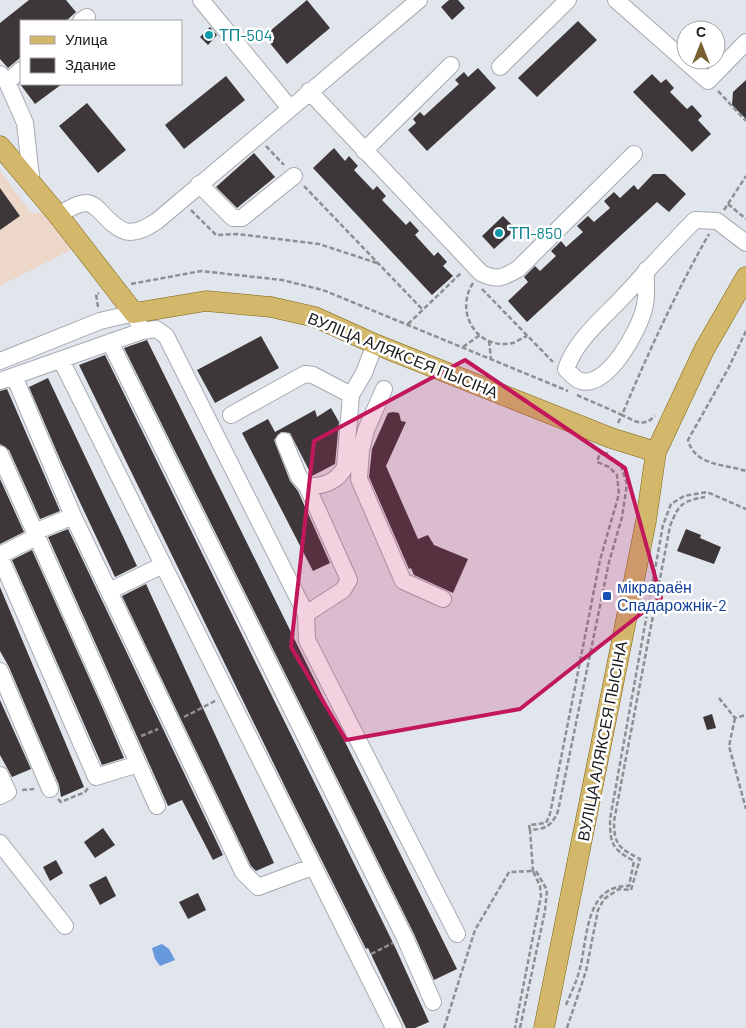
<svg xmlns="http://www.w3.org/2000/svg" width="746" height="1028" viewBox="0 0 746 1028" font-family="Barlow,sans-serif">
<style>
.education{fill:#ecd7c9}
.water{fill:#6599dc}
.building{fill:#3d373a}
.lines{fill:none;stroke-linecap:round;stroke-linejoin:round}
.minor-casing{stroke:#a6a9b0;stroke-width:18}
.major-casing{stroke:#7f6211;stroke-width:21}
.path{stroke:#8c8f94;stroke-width:2.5;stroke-dasharray:5 2.5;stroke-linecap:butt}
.minor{stroke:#fff;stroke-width:16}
.major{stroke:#d3b86c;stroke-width:20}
.marked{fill:#c2185b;fill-opacity:0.2;stroke:#c2185b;stroke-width:4;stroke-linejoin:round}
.culture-dot{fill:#0f9aa8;stroke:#fff;stroke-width:2}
.transit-dot{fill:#1a4fb4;stroke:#fff;stroke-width:2}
.labels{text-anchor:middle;stroke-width:5;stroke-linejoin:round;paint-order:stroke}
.culture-label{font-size:16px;fill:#0d838f;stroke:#fff;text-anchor:start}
.street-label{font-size:16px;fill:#191b1d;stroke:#fff}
.transit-label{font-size:16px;fill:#164399;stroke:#fff;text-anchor:start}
</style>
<rect width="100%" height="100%" fill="#e1e5ec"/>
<!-- education -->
<path class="education" d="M 0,171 L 31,213 L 46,212 L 73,249 L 0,286 Z"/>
<!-- water -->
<path class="water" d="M 162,944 L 169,949 L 175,960 L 160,966 L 155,959 L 152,948 Z"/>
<!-- building -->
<path class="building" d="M 29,0 L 66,0 L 76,12 L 66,21 L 21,21 L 21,57 L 8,68 L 0,59 L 0,23 Z
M 307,0 L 330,28 L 287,64 L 264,36 Z
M 449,0 L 458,0 L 465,8 L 452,20 L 441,7 Z
M 578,21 L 597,40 L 537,97 L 518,78 Z
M 210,27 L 217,35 L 208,45 L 200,37 Z
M 478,68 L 496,88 L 427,151 L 408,130 L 416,123 L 413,119 L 420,112 L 424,116 L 459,84 L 455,80 L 464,72 L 468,77 Z
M 652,74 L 661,83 L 666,79 L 674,88 L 670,92 L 687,109 L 692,105 L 702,116 L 698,120 L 711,134 L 692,152 L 633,92 Z
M 226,76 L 245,100 L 184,149 L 165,125 Z
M 746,80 L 746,119 L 732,105 L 733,92 Z
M 20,84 L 62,84 L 35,104 Z
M 87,103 L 126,150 L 98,173 L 59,126 Z
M 334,148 L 345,161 L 349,156 L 358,166 L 354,170 L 373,190 L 377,186 L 386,196 L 382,200 L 406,225 L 410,221 L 419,231 L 415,235 L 434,256 L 438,252 L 447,262 L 443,266 L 453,276 L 432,295 L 313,168 Z
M 254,153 L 275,177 L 237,208 L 216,187 Z
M 653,174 L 665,174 L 686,194 L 669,212 L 657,202 L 527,322 L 508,301 L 528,282 L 524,277 L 535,266 L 540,271 L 556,256 L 551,251 L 561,241 L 566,247 L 583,232 L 577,226 L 588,216 L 594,222 L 610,208 L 604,201 L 614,192 L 620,198 L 634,185 L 638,190 Z
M 0,188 L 20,216 L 0,230 Z
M 503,216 L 516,229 L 494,249 L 482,236 Z
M 261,336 L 279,368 L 215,403 L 197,370 Z
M 147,340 L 457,969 L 434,980 L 414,934 L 124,348 Z
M 105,355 L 396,949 L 429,1022 L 415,1028 L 406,1028 L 368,948 L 366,949 L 289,795 L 79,365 Z
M 48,378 L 137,566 L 115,577 L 62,464 L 29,387 Z
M 7,389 L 60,511 L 40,519 L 9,450 L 0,444 L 0,391 Z
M 331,408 L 339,422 L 335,464 L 312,476 L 290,433 L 281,432 L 274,440 L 290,481 L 298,491 L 330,563 L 313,571 L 242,433 L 268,419 L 275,432 L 315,410 L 317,417 Z
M 393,412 L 399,413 L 401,421 L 406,422 L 386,466 L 418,539 L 428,535 L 434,545 L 468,559 L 453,593 L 414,575 L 411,568 L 409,569 L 369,477 L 372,449 L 388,413 Z
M 0,479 L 24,532 L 0,544 Z
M 68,529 L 223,855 L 213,860 L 182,800 L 168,806 L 48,537 Z
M 686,529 L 701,535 L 700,538 L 721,547 L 714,564 L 677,551 Z
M 32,550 L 103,709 L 124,758 L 102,765 L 12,560 Z
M 146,584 L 274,863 L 256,871 L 251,866 L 122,596 Z
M 0,587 L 84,787 L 61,797 L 59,785 L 9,667 L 0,651 Z
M 0,700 L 31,769 L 12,777 L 0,755 Z
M 712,714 L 716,728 L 707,730 L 703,717 Z
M 103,828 L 115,845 L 95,858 L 84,842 Z
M 56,860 L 63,873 L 50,881 L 43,867 Z
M 106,876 L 116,896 L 100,905 L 89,885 Z
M 198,893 L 206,910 L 188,919 L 179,902 Z"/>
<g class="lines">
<defs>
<path id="minor" d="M 201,0 L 289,107
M 616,0 L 708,81 L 746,42
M 81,21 L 87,17
M 500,67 L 568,0
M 0,74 L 7,82 L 25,123 L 32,186
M 7,82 L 21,70
M 309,91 L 481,273 C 498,281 502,278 518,269 L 634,154
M 364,151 L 451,65
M 199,184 L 233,218 L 242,218 L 294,176
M 58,215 C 67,210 77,203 87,203 C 93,204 96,207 100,211 C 121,234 130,239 157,221 L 419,0
M 646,270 C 645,282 648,297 644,309 C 639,330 608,388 581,381 C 576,380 570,373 566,369 C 576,340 601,320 622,298 C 646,272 670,245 695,220 L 717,221 L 746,243
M 142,331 L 156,329 L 166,336 L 306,614 L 307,640 L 457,934
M 110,342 L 405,938 L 433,1002
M 61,360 L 394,1028
M 0,361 L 100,321 L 134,313 L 142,331 L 0,381
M 14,376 L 73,516 L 243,872 L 258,887 L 312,867
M 384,389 L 366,430 L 361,450 L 359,479 L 403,581 L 443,599
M 231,415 L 305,374 L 313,375 L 351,395
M 284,441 L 299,477 L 307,486 C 323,487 338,481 345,467 L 351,395 L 364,373 L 375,344
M 0,454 L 157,806
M 0,555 L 34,538 L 37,531 L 73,516
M 0,557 L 96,777 L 138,764
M 109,591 L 163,565
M 306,614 L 343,590 L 349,580 L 307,486
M 0,671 L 50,789
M 0,775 L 8,792 L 0,796
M 0,843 L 65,926"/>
<path id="major" d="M 0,146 L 58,215 L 134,313 L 206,301 L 271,307 L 315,317 L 375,344 L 611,438 L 656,452
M 544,1028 L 646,521 L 656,452 L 704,350 L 746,277"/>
</defs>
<!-- minor casing -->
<use href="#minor" class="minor-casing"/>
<!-- major casing -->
<use href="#major" class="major-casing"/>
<!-- path -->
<path class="path" d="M 718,91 L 746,121
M 266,146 L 284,165
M 304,186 L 422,309
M 728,204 L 746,219
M 191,210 L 216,235 L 237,234 L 319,244 L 377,263
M 724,210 L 746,176
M 473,283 C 454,312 477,351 513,343 C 517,341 522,338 527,336
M 131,284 L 201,271 L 282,280 L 323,290 L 568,391
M 482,289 L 553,362
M 98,307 L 96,294 L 99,293
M 408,324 L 461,273
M 746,331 L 728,369 L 688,440 C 695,466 724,464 746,471
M 489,341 L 491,359
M 463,347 L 480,335
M 577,395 L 622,415 C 648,353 676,292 709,234
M 618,423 L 622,415 C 635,421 643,428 655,416
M 719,698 L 735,718 L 746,715
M 184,717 L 217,700
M 735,718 L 729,746 L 746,809
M 141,736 L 158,729
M 22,790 L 34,789
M 58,799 L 61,802 L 85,792 L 88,788
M 530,830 L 529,825 L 546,823 L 550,814 L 600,560 L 619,494 L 617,475 L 609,467 L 597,462 L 600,453 L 606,456
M 371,954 L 393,943
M 566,1005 C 571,993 577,981 580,968 C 588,937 585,885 629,886 L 634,861 C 612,849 610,844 610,819 L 663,525 L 671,504 L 684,496 L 707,492 L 746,509
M 444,1028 L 475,930 L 509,872 L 533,871 L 540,886 L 541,896 L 515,1028
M 520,1028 L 545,911 L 547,890 L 536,871 L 533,871 L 530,830 C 546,829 552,826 558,811 L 609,562 L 622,517 L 627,484 L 621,466 L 606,456 L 607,452
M 567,1028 L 586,971 L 598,910 L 604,899 L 619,889 L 631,890 L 640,859 C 619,848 614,845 614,821 L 670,526 C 679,504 682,501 705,497"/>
<!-- minor -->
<use href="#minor" class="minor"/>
<!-- major -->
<use href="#major" class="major"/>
</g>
<!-- marked area -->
<path class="marked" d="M 465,360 L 625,468 L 661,598 L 520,709 L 346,740 L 291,647 L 314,441 Z"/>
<!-- markers -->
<g class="culture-dot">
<circle cx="209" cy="35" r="5"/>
<circle cx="499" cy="233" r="5"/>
</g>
<rect class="transit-dot" x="602" y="591" width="10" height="10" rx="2.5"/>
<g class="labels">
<!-- culture labels -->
<g class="culture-label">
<text x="219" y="41">ТП-504</text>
<text x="509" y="239">ТП-850</text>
</g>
<!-- street labels -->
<g class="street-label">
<text transform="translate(403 355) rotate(22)" y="6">ВУЛІЦА АЛЯКСЕЯ ПЫСІНА</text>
<text transform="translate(602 741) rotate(-79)" y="6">ВУЛІЦА АЛЯКСЕЯ ПЫСІНА</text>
</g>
<!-- transit labels -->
<g class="transit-label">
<text x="617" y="593">мікрараён<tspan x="617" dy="18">Спадарожнік-2</tspan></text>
</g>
</g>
<!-- legend -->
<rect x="20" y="20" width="162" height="65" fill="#ffffff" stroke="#a3a4a5"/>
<rect x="30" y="36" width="25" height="8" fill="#d3b86c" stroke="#a3a4a5"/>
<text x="65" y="45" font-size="15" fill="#191b1d">Улица</text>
<rect x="30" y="58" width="25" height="15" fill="#3d373a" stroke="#a3a4a5"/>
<text x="65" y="70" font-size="15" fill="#191b1d">Здание</text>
<!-- north arrow -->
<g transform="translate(701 45)"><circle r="24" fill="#ffffff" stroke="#a3a4a5"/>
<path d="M0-4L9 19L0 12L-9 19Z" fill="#796031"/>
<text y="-8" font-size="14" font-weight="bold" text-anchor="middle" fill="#191b1d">С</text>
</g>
</svg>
